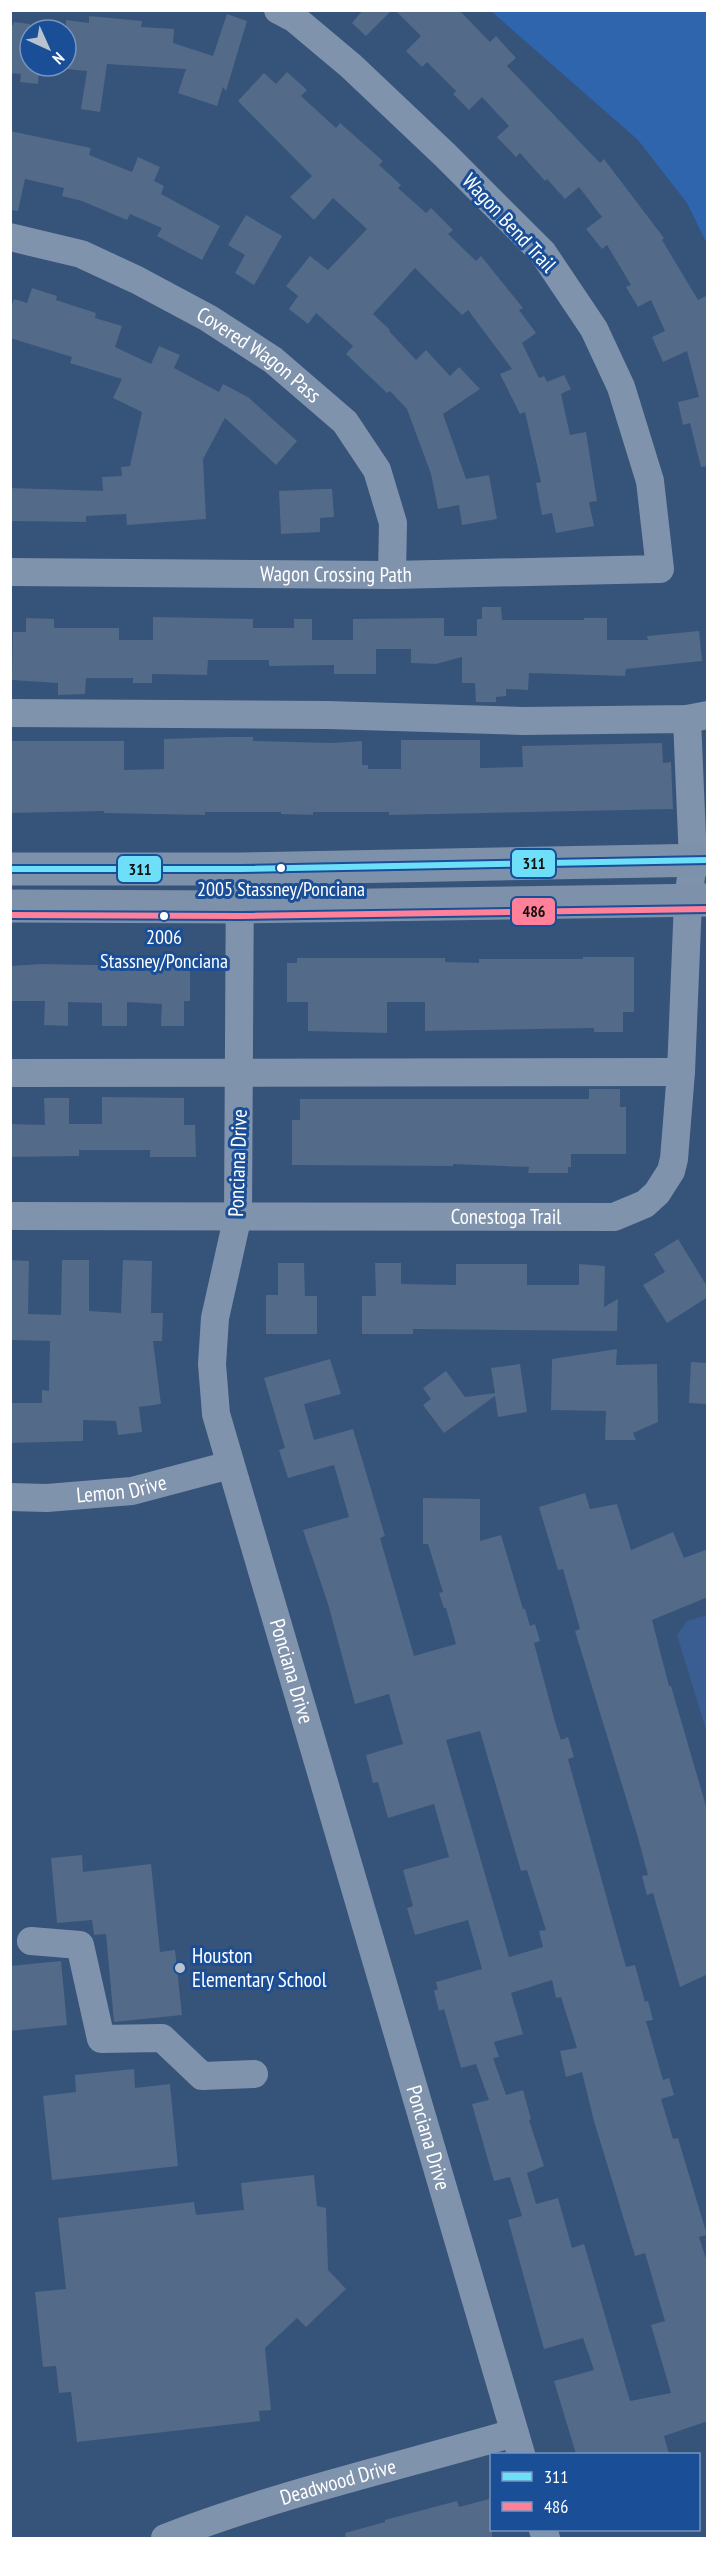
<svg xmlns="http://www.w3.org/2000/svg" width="718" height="2549" viewBox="0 0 718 2549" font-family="'PT Sans Narrow',sans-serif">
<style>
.green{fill:#2f65ac}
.water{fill:#3a5e91}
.building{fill:#536a89;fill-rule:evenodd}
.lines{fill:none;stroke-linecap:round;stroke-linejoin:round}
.minor{stroke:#8093ad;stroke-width:28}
.major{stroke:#7d91ab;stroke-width:33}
.bus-1-casing{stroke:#1a4e96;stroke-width:10}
.bus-2-casing{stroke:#1a4e96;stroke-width:10}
.bus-1{stroke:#6ddff8;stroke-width:6}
.bus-2{stroke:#ff8098;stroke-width:6}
.bus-dot{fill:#fff;stroke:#1a4e96;stroke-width:2}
.poi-dot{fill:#b9c3d0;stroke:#1a4e96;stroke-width:2}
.labels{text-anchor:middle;stroke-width:6;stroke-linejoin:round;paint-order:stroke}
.bus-label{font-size:20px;fill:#fff;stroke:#1a4e96}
.street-label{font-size:21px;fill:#fff;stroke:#1a4e96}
.poi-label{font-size:21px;fill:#fff;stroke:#1a4e96;text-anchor:start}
.line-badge{stroke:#1a4e96;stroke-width:2}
.pale-badge-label{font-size:16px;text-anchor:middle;font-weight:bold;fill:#111}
</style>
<rect width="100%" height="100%" fill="#36537a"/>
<!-- green -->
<path class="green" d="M 491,11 L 707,11 L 707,244 L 687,203 L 638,140 Z"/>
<!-- water -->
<path class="water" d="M 707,1615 L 708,1615 L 707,1733 L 677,1635 L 687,1621 Z"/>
<!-- building -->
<path class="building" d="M 363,10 L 392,10 L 366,36 L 352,23 Z
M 395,10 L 459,10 L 490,42 L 496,36 L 516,58 L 507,66 L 600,163 L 604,159 L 664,238 L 662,240 L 698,300 L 708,295 L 708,466 L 701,467 L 690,423 L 683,425 L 678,402 L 699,397 L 687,351 L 663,362 L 652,337 L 665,331 L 651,300 L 638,307 L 626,287 L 631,285 L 607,245 L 602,249 L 586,229 L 602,217 L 579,187 L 565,199 L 547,179 L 545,181 L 520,153 L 516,157 L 497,137 L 509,126 L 482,97 L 469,110 L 453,94 L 456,91 L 427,62 L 422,67 L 406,51 L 421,36 Z
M 227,14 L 247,21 L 226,91 L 223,87 L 217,106 L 178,93 L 186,69 L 107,64 L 100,112 L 81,109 L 87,71 L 66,69 L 66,20 L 89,23 L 89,16 L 142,21 L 141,27 L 174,29 L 173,43 L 213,56 Z
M 14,22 L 30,24 L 30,66 L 39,66 L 38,84 L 20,82 L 21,74 L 10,73 L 10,25 L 13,25 Z
M 287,72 L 307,90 L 301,96 L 336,128 L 340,123 L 383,161 L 379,165 L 401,185 L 398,188 L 426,213 L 431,208 L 453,230 L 448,234 L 476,261 L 481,256 L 523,308 L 519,310 L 536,333 L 522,343 L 539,378 L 544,376 L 547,382 L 564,375 L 571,389 L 561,394 L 570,435 L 586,432 L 597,501 L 589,502 L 594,526 L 556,533 L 552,513 L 542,515 L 536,483 L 541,482 L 525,412 L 520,414 L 500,374 L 512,369 L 468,310 L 462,315 L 415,268 L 373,314 L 390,330 L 389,331 L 416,360 L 426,350 L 450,376 L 459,367 L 480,389 L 443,414 L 466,479 L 489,475 L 497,519 L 462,525 L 459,505 L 438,509 L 431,474 L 407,409 L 390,391 L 387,393 L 346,354 L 353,346 L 316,313 L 308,324 L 289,309 L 298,296 L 286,286 L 310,256 L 328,270 L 367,229 L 333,198 L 314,220 L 290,197 L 312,176 L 238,101 L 264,73 L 276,84 Z
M 10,131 L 91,148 L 89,155 L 132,172 L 138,157 L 160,167 L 154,181 L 164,186 L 161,194 L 220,226 L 202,260 L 157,236 L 162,228 L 130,214 L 127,220 L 82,201 L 62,196 L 64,188 L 25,179 L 18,211 L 10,210 Z
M 246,215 L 282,236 L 254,285 L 235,273 L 245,255 L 228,245 Z
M 32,288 L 57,296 L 56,300 L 96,313 L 95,318 L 122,326 L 115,347 L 151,364 L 159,346 L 180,355 L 174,368 L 219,392 L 223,384 L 248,397 L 297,441 L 276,465 L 225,418 L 203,459 L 206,519 L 127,525 L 126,514 L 86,516 L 86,522 L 10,521 L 10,488 L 103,491 L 102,477 L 122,476 L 121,467 L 130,466 L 142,412 L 113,398 L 122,379 L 70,363 L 72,357 L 10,338 L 10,310 L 14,299 L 27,303 Z
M 324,489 L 332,489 L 334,517 L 320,518 L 320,532 L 281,534 L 279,491 Z
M 482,607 L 501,607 L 502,620 L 584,620 L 584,618 L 607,618 L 607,640 L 648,640 L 647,636 L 699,631 L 702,661 L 626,669 L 625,676 L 529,673 L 528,690 L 506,689 L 506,696 L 496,697 L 496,702 L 476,702 L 475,683 L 462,683 L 462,657 L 436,664 L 411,663 L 411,649 L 376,649 L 376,674 L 334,674 L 334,665 L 269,666 L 269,660 L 208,660 L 207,675 L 152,674 L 152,683 L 133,683 L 133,678 L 86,678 L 85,694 L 58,695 L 58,683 L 12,680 L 13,632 L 26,632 L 26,618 L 54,619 L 54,628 L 119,628 L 119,640 L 153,640 L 153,617 L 253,619 L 253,628 L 294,628 L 294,619 L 312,619 L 312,640 L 353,640 L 353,619 L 444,618 L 444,636 L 477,636 L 477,619 L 482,619 Z
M 224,737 L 253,737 L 253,741 L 333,743 L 362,741 L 362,765 L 368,765 L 368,769 L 401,769 L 401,740 L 480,740 L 480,768 L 523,767 L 522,746 L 662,743 L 663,763 L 671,762 L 673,809 L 389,815 L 389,812 L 313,812 L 313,815 L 281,814 L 281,812 L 205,812 L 205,815 L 104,813 L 104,811 L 10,813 L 10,741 L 124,741 L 124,770 L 164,769 L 164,739 Z
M 583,957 L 634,957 L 634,1012 L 623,1012 L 623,1032 L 594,1032 L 594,1028 L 425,1031 L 425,1002 L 387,1002 L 387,1033 L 308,1031 L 308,1002 L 287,1002 L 287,963 L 297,963 L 297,958 L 445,958 L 445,962 L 479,963 L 479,959 L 583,959 Z
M 43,964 L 190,967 L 190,1001 L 184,1001 L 184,1026 L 161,1026 L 162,1004 L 127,1002 L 127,1026 L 102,1026 L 102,1003 L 68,1002 L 68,1026 L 44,1025 L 45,1001 L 10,1001 L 10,966 Z
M 589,1089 L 620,1089 L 620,1107 L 626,1107 L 626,1154 L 571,1154 L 571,1167 L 568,1167 L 568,1173 L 528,1173 L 529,1167 L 453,1164 L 453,1166 L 292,1165 L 292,1120 L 300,1120 L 300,1099 L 589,1099 Z
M 102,1097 L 184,1098 L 184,1125 L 195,1125 L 196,1157 L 150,1157 L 150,1150 L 79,1150 L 79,1156 L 10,1157 L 10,1124 L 45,1125 L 44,1098 L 69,1098 L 69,1124 L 102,1124 Z
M 678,1239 L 708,1288 L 708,1297 L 667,1323 L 643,1285 L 665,1272 L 654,1254 Z
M 10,1260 L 29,1261 L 28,1314 L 61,1315 L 62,1260 L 89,1260 L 89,1311 L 121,1313 L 123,1260 L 152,1261 L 151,1313 L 163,1313 L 162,1341 L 153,1341 L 161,1404 L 139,1407 L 142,1432 L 118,1435 L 116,1421 L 83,1420 L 83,1441 L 10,1443 L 10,1403 L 42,1403 L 42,1390 L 49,1391 L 50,1341 L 10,1340 Z
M 278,1263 L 304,1263 L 305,1296 L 317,1296 L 317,1334 L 266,1334 L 266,1295 L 278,1295 Z
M 375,1263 L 401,1263 L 401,1284 L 456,1285 L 456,1264 L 527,1264 L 527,1285 L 579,1285 L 579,1264 L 605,1266 L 604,1307 L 618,1299 L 617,1331 L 413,1329 L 413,1334 L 362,1334 L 362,1296 L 376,1296 Z
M 617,1349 L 616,1365 L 657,1364 L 658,1422 L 633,1433 L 636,1440 L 605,1440 L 606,1411 L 551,1410 L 552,1359 Z
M 330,1359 L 341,1394 L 304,1404 L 314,1440 L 353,1429 L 385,1536 L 380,1538 L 414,1656 L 456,1644 L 446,1608 L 444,1608 L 439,1593 L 443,1592 L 428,1544 L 423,1544 L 423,1498 L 480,1499 L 480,1541 L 501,1535 L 523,1609 L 525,1609 L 530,1626 L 535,1624 L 540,1641 L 534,1643 L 556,1725 L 561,1740 L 568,1737 L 574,1757 L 568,1759 L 626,1967 L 635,1965 L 645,2002 L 648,2001 L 653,2020 L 646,2021 L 663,2080 L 669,2078 L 674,2095 L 661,2099 L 673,2139 L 678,2138 L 707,2235 L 699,2237 L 708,2265 L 708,2421 L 664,2436 L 669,2454 L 576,2454 L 554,2381 L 594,2370 L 583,2338 L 544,2349 L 508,2220 L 522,2216 L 510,2177 L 494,2181 L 472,2104 L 489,2100 L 476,2064 L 461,2068 L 444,2009 L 439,2011 L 434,1991 L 438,1989 L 436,1982 L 482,1969 L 468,1920 L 415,1935 L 407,1908 L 413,1906 L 403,1870 L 449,1857 L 434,1804 L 388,1818 L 378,1782 L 373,1783 L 366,1755 L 403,1744 L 389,1694 L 355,1704 L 328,1604 L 303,1530 L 349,1517 L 334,1465 L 288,1478 L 279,1450 L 285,1448 L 264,1378 ZM 480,1731 L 521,1871 L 527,1870 L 546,1930 L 539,1931 L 543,1947 L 509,1957 L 446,1740 ZM 552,1980 L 556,1998 L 561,1997 L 577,2048 L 560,2051 L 566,2077 L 582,2072 L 594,2121 L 635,2256 L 645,2253 L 665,2321 L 651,2325 L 671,2393 L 630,2401 L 584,2244 L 572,2248 L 558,2198 L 536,2204 L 527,2173 L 544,2166 L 529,2120 L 531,2119 L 523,2090 L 506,2095 L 493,2058 L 499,2057 L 494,2042 L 523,2034 L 511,1993 Z
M 691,1362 L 708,1363 L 708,1404 L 689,1403 Z
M 520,1364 L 527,1412 L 498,1417 L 495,1396 L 444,1433 L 423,1405 L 431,1399 L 423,1388 L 446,1371 L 465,1397 L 495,1393 L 491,1368 Z
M 585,1493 L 590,1509 L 617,1504 L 631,1550 L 673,1532 L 684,1558 L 708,1549 L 708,1597 L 652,1620 L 669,1686 L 671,1686 L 708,1813 L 708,1974 L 680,1987 L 653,1893 L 647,1895 L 642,1876 L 648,1875 L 637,1834 L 575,1631 L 580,1629 L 563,1569 L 558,1570 L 539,1507 Z
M 82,1855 L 83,1872 L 151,1864 L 160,1952 L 175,1950 L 182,2015 L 114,2022 L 106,1934 L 94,1935 L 92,1920 L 57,1923 L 51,1858 Z
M 61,1961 L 67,2025 L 10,2031 L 10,1966 Z
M 134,2069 L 135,2088 L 170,2084 L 178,2166 L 52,2180 L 43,2096 L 76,2092 L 75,2075 Z
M 314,2175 L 317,2206 L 326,2208 L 328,2270 L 346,2289 L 306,2327 L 297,2318 L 265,2348 L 271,2410 L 259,2411 L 260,2421 L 77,2442 L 71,2392 L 59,2393 L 56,2366 L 43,2367 L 35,2292 L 66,2289 L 58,2218 L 194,2202 L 196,2215 L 244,2210 L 241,2183 Z
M 489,2499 L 492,2510 L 492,2538 L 346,2538 L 345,2533 L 385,2522 L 385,2520 L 457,2501 L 459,2507 Z"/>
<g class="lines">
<!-- minor -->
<g class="minor">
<path id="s1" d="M 10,237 L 81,254 L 137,280 L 208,318 L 273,360 L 345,422 L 377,470 L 393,523 L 392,575"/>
<path id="s2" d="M 10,572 L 392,575 L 660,569 L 650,481 L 621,387 L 594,329 L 543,253 L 445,155 L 351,66 L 295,19 L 278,10"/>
<path d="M 10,713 L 328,715 L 523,721 L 687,719 L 708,715"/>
<path id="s3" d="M 240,869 L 238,1215 L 215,1318 L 212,1364 L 216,1414 L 521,2454"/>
<path d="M 10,1073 L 681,1072"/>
<path id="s4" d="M 10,1216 L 614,1217 L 645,1204 L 657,1193 L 671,1171 L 674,1159 L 681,1072 L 688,901 L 693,861 L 687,719"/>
<path id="s5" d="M 10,1497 L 47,1498 L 132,1491 L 230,1465"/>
<path d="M 31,1941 L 80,1945 L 101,2039 L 162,2038 L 202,2076 L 254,2074"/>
<path d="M 543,2530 L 546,2538"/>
<path id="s6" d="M 165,2538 C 278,2494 397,2467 514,2433"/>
</g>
<!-- major -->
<path class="major" d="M 10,869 L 240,869 L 708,860
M 10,906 L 241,907 L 708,900"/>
<defs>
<path id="bus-1" d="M 10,869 L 240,869 L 708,860"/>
<path id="bus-2" d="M 10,915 L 241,916 L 708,909"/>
</defs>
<!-- bus-1 casing -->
<use href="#bus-1" class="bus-1-casing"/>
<!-- bus-2 casing -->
<use href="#bus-2" class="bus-2-casing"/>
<!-- bus-1 -->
<use href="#bus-1" class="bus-1"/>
<!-- bus-2 -->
<use href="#bus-2" class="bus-2"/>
</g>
<!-- markers -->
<g class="bus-dot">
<circle cx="281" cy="868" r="5"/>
<circle cx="164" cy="916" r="5"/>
</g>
<circle class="poi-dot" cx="180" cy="1968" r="6"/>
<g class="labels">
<!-- bus labels -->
<g class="bus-label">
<text x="281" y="896">2005 Stassney/Ponciana</text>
<text x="164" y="944">2006<tspan x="164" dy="24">Stassney/Ponciana</tspan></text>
</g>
<!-- street labels -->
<g class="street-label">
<text transform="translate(509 223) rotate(47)" y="7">Wagon Bend Trail</text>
<text dy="7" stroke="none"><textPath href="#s1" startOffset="278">Covered Wagon Pass</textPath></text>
<text dy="7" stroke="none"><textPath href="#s2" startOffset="326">Wagon Crossing Path</textPath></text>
<text transform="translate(238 1163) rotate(-88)" y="7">Ponciana Drive</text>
<text dy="7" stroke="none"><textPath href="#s4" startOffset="496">Conestoga Trail</textPath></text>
<text dy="7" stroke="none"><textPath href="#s5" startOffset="112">Lemon Drive</textPath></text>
<text dy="7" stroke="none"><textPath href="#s3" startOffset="816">Ponciana Drive</textPath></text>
<text dy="7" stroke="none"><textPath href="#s3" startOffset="1302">Ponciana Drive</textPath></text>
<text dy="7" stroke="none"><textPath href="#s6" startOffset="182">Deadwood Drive</textPath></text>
</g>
<!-- poi labels -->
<g class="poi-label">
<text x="192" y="1963">Houston<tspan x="192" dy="24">Elementary School</tspan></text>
</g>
</g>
<g class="line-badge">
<rect x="511" y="849" width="45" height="29" rx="6" fill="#6ddff8"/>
<rect x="117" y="855" width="45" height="28" rx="6" fill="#6ddff8"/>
<rect x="511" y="897" width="45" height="29" rx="6" fill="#ff8098"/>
</g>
<g class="pale-badge-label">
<text x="534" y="869">311</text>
<text x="140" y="875">311</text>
<text x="534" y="917">486</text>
</g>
<!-- border -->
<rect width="718" height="2549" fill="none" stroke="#ffffff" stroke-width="24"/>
<!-- legend -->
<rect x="490" y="2453" width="210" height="78" fill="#1a4e96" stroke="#7695c0" stroke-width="1.5"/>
<rect x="502" y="2472" width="30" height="9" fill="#6ddff8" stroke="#7695c0" stroke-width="1.5"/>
<text x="544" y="2483" font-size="18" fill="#ffffff">311</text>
<rect x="502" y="2502" width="30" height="9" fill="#ff8098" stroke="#7695c0" stroke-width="1.5"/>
<text x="544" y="2513" font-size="18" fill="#ffffff">486</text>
<!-- north arrow -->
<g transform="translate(48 48) rotate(135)"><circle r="28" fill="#1a4e96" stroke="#7695c0" stroke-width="1.5"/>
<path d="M0-4.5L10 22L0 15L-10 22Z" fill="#b9c3d0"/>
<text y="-9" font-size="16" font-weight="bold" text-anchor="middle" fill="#ffffff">N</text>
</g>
</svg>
